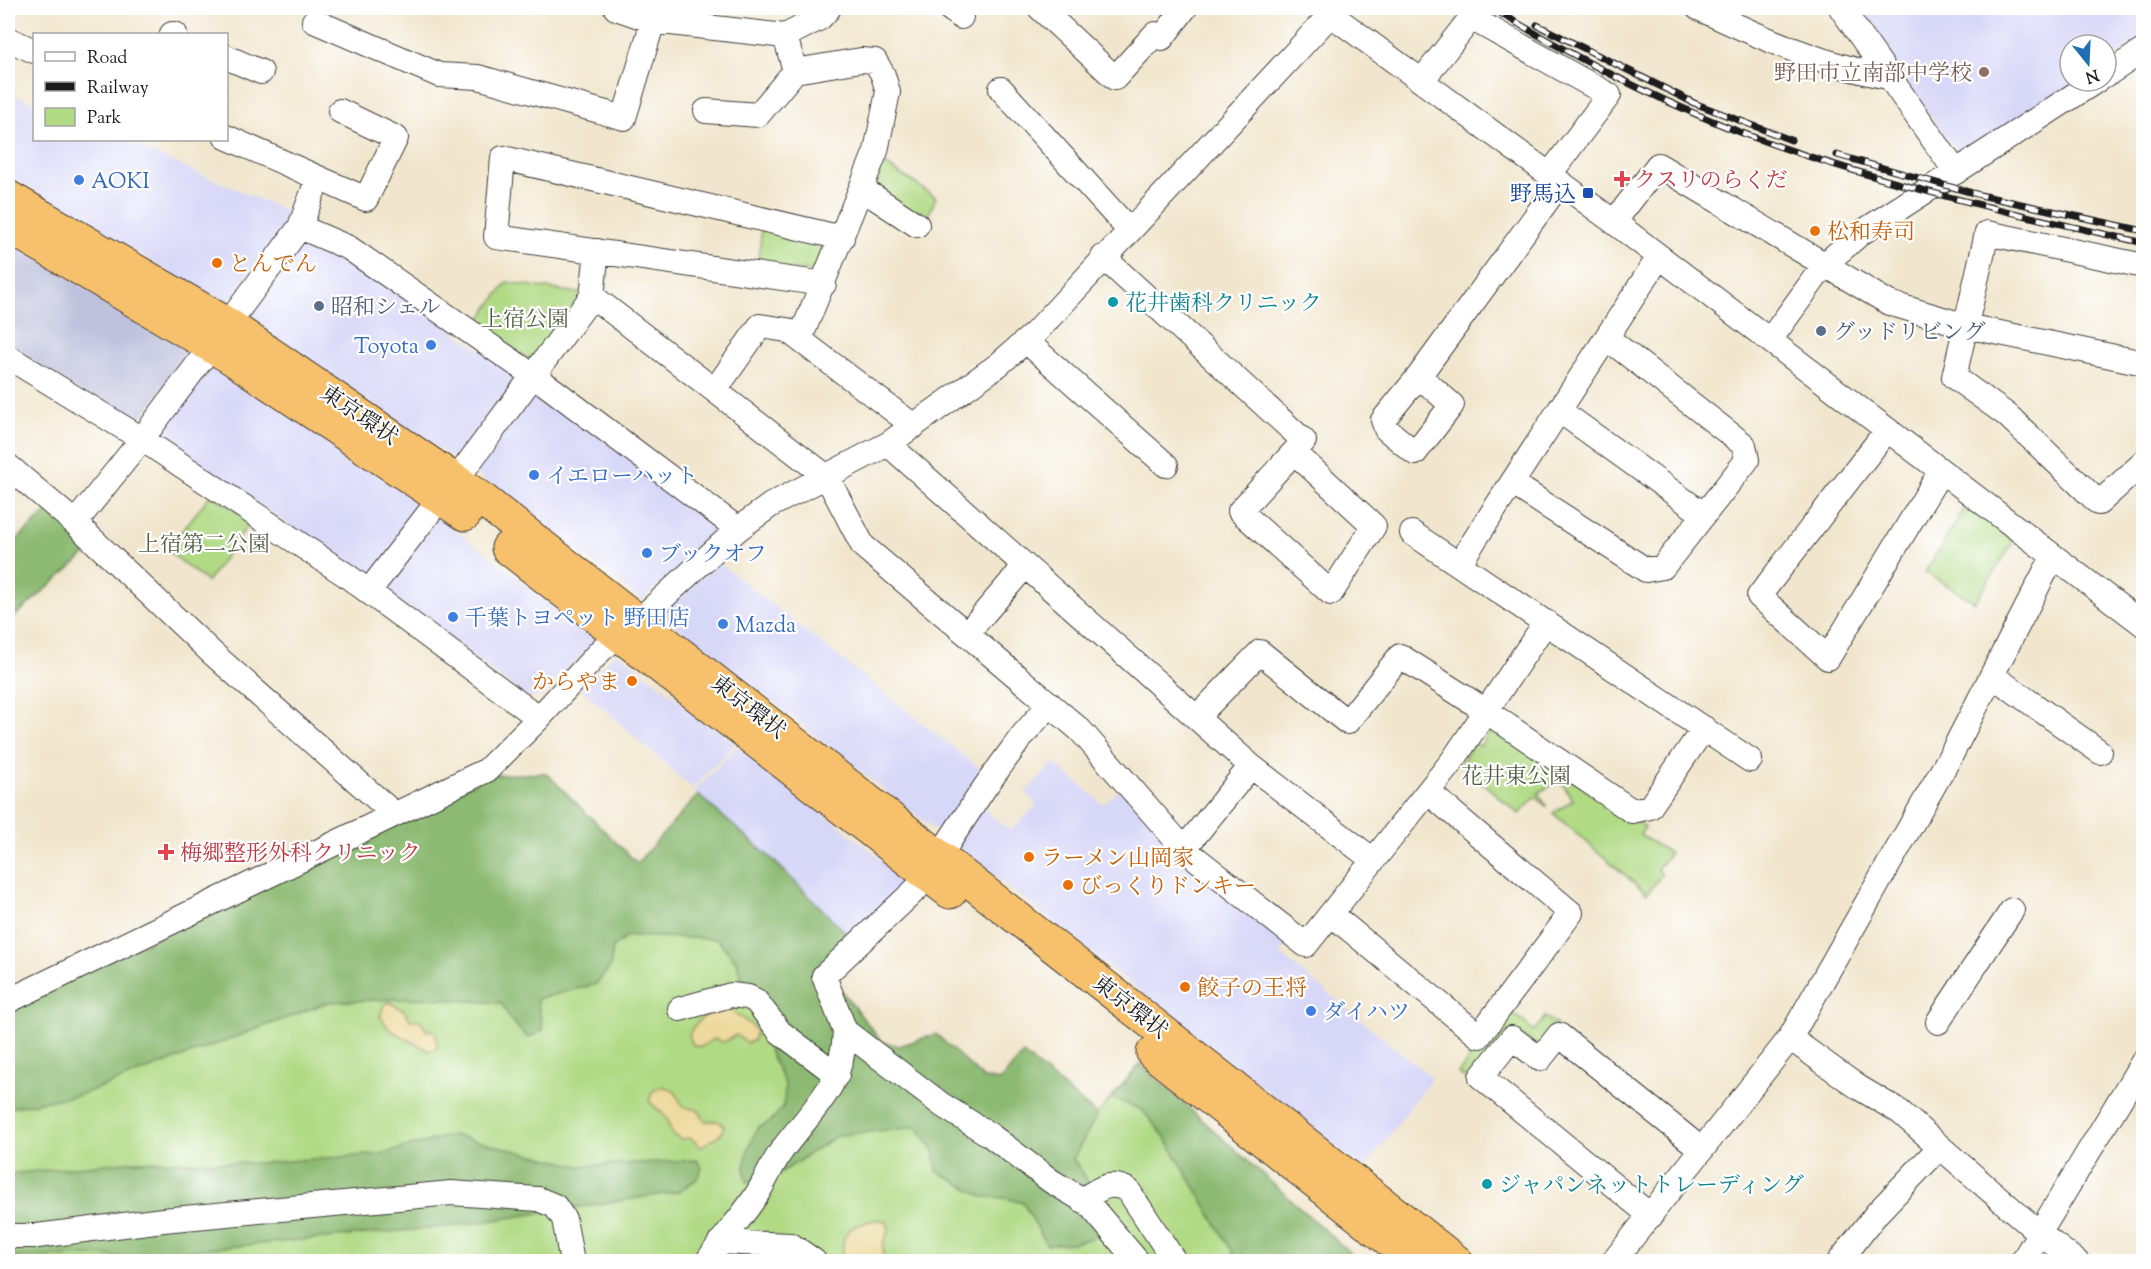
<svg xmlns="http://www.w3.org/2000/svg" width="2151" height="1269" viewBox="0 0 2151 1269" font-family="'Sorts Mill Goudy','Noto Serif JP',serif">
<style>
.built{fill:#d7d7f8}
.industrial{fill:#bfc2dd}
.green{fill:#b1da85;stroke:#667b50;stroke-width:1.5}
.forest{fill:#8cba72;stroke:#546b47;stroke-width:1.5}
.sand{fill:#eeda9e;stroke:#857b5d;stroke-width:1.5}
.lines{fill:none;stroke-linecap:round;stroke-linejoin:round}
.minor-casing{stroke:#3c3a37;stroke-width:26}
.highway-casing{stroke:#3c3a37;stroke-width:35}
.minor{stroke:#fff;stroke-width:24}
.highway{stroke:#f7c06c;stroke-width:33}
.rail-casing{stroke:#1c1c1c;stroke-width:7}
.rail{stroke:#fff;stroke-width:4.5;stroke-dasharray:14;stroke-linecap:butt}
.education-dot{fill:#8d6e63;stroke:#fff;stroke-width:2}
.health-dot{fill:#e0444e;stroke:#fff;stroke-width:2}
.shop-dot{fill:#3f7fe0;stroke:#fff;stroke-width:2}
.transit-dot{fill:#1a4fb4;stroke:#fff;stroke-width:2}
.food-dot{fill:#e8710a;stroke:#fff;stroke-width:2}
.culture-dot{fill:#0f9aa8;stroke:#fff;stroke-width:2}
.service-dot{fill:#5c6f8a;stroke:#fff;stroke-width:2}
.labels{text-anchor:middle;stroke-width:4.5;stroke-linejoin:round;paint-order:stroke}
.education-label{font-size:22px;fill:#785e54;stroke:#fff;text-anchor:end}
.health-label{font-size:22px;fill:#be3a42;stroke:#fff;text-anchor:start}
.shop-label{font-size:22px;fill:#366cbe;stroke:#fff;text-anchor:start}
.transit-label{font-size:22px;fill:#164399;stroke:#fff;text-anchor:end}
.food-label{font-size:22px;fill:#c56008;stroke:#fff;text-anchor:start}
.culture-label{font-size:22px;fill:#0d838f;stroke:#fff;text-anchor:start}
.service-label{font-size:22px;fill:#4e5e75;stroke:#fff;text-anchor:start}
.park-label{font-size:22px;fill:#505e41;stroke:#fff}
.street-label{font-size:22px;fill:#1c1c1c;stroke:#fff}
</style>
<rect width="100%" height="100%" fill="#fff"/>
<filter id="ink" filterUnits="userSpaceOnUse"><feTurbulence type="fractalNoise" baseFrequency=".0167" numOctaves="2"/><feDisplacementMap in="SourceGraphic" scale="12" xChannelSelector="R" yChannelSelector="G"/><feConvolveMatrix kernelMatrix="1 2 1 2 8 2 1 2 1" color-interpolation-filters="sRGB"/></filter>
<filter id="wash" filterUnits="userSpaceOnUse"><feTurbulence type="fractalNoise" baseFrequency=".008" numOctaves="4" result="noise"/><feDisplacementMap in="SourceGraphic" scale="24" xChannelSelector="R" yChannelSelector="G"/><feGaussianBlur stdDeviation="1.35" result="paint"/><feColorMatrix in="noise" values="0 0 0 0 0 0 0 0 0 0 0 0 0 0 0 0 0 1.4 0 .05"/><feComposite in="paint" operator="in"/></filter>
<g filter="url(#wash)">
<rect width="100%" height="100%" fill="#f1e6cd"/>
<!-- built -->
<path class="built" d="M 1852,8 L 2143,8 L 2143,38 L 2106,62 L 2106,45 L 2070,45 L 2070,81 L 2078,81 L 1966,154 L 1958,154 Z
M 8,92 L 34,103 L 34,140 L 122,140 L 293,214 L 226,306 L 8,175 Z
M 309,241 L 338,253 L 515,373 L 517,384 L 460,463 L 247,319 L 301,243 Z
M 212,364 L 425,507 L 375,574 L 364,576 L 166,442 L 163,429 Z
M 541,392 L 714,522 L 714,536 L 642,600 L 473,472 L 530,394 Z
M 438,517 L 595,636 L 595,642 L 539,696 L 526,697 L 390,594 L 388,583 Z
M 718,562 L 987,774 L 944,837 L 660,613 Z
M 617,652 L 736,744 L 692,788 L 579,687 Z
M 738,746 L 915,886 L 855,942 L 772,859 L 694,791 Z
M 1054,763 L 1103,804 L 1122,788 L 1290,941 L 1280,954 L 1432,1078 L 1364,1169 L 953,843 L 979,805 L 1010,831 L 1037,805 L 1025,793 Z"/>
<!-- industrial -->
<path class="industrial" d="M 8,241 L 192,351 L 141,418 L 128,421 L 8,347 Z"/>
<!-- green -->
<path class="green" d="M 882,162 L 936,197 L 928,216 L 919,211 L 911,213 L 872,181 Z
M 762,229 L 822,243 L 826,250 L 818,272 L 757,268 Z
M 507,282 L 585,294 L 537,357 L 527,358 L 477,323 Z
M 211,494 L 251,521 L 207,582 L 167,550 Z
M 1967,505 L 2014,541 L 1975,602 L 1925,572 Z
M 1495,727 L 1645,827 L 1640,835 L 1670,853 L 1657,869 L 1662,874 L 1647,894 L 1553,813 L 1573,800 L 1560,780 L 1538,793 L 1547,807 L 1536,797 L 1519,814 L 1460,764 L 1474,743 L 1480,746 L 1489,733 L 1484,729 Z
M 677,887 L 847,1026 L 1065,1152 L 1140,1064 L 1340,1261 L 8,1262 L 8,1010 Z
M 1507,1008 L 1534,1031 L 1545,1017 L 1557,1025 L 1542,1047 L 1512,1031 L 1472,1084 L 1458,1073 Z"/>
<!-- forest -->
<path class="forest" d="M 50,509 L 93,548 L 8,622 L 8,548 Z
M 546,773 L 637,863 L 698,795 L 772,859 L 855,942 L 825,970 L 881,1041 L 899,1046 L 936,1034 L 983,1078 L 1000,1081 L 1023,1054 L 1097,1115 L 1073,1159 L 1115,1222 L 1108,1234 L 1073,1243 L 1047,1245 L 1023,1203 L 1005,1198 L 983,1197 L 937,1171 L 934,1151 L 917,1127 L 838,1135 L 782,1172 L 747,1182 C 741,1163 749,1145 758,1127 L 769,1123 L 784,1106 L 785,1085 L 756,1023 L 736,961 L 717,939 L 628,936 L 613,947 L 610,968 L 596,984 L 537,999 L 543,1030 L 528,1038 L 510,1019 L 501,1003 L 425,998 L 329,1002 L 80,1095 L 8,1108 L 8,1010 L 491,775 Z
M 1140,1064 L 1359,1261 L 1238,1261 L 1165,1137 L 1142,1110 L 1112,1098 Z
M 452,1135 L 579,1166 L 697,1160 L 702,1168 L 696,1180 L 677,1192 L 455,1226 L 127,1256 L 8,1257 L 8,1174 L 135,1161 L 261,1163 L 381,1154 Z
M 789,1247 L 805,1262 L 692,1262 L 701,1256 Z"/>
<!-- sand -->
<path class="sand" d="M 389,1002 L 405,1011 L 410,1020 L 420,1020 L 427,1031 L 432,1030 L 436,1034 L 437,1048 L 429,1051 L 390,1030 L 380,1016 L 384,1005 Z
M 727,1008 L 751,1025 L 756,1031 L 753,1041 L 747,1043 L 736,1035 L 724,1042 L 713,1039 L 701,1047 L 693,1045 L 689,1035 C 697,1017 709,1014 727,1008 Z
M 663,1086 L 675,1092 L 683,1107 L 698,1110 L 705,1121 L 718,1121 L 724,1126 L 722,1133 L 701,1147 L 691,1138 L 680,1139 L 672,1134 L 666,1117 L 649,1101 L 653,1091 Z
M 882,1220 L 887,1222 L 889,1230 L 883,1243 L 883,1259 L 841,1261 L 844,1238 L 850,1229 C 861,1225 869,1219 882,1220 Z"/>
</g>
<g filter="url(#ink)">
<g class="lines">
<defs>
<path id="minor" d="M 616,8 L 653,21 L 785,36 L 820,18 L 829,8
M 949,8 L 961,17
M 1040,8 L 1115,78 L 1155,34 L 1162,38 L 1185,8
M 1322,8 L 1614,222 L 2144,625
M 1698,8 C 1760,37 1821,65 1888,77
M 1841,8 L 1956,172
M 314,21 L 439,75 L 478,77 L 624,118 L 653,21
M 172,34 L 175,34
M 785,36 L 795,71 L 861,60 L 875,61 L 883,75 L 888,92 L 876,151 L 800,339
M 8,39 L 34,51
M 226,57 L 261,72
M 2106,75 L 2144,50
M 1423,79 L 1471,18 L 1609,95 L 1550,174
M 1001,89 L 1129,230
M 706,111 L 758,115 L 795,71
M 226,137 L 366,199 L 396,138 L 340,111
M 862,189 L 917,225
M 1614,222 L 1658,165 L 1889,303 L 1966,326 L 2144,363
M 300,227 L 349,248 L 548,386 L 738,529
M 1103,257 L 1304,441 L 1294,452
M 2144,266 L 1987,233 L 1954,377 L 2007,415 L 2099,503 L 2144,462
M 824,284 L 496,237 L 503,158 L 842,238
M 592,296 L 827,477 L 863,546 L 1080,730 L 1184,849 L 1306,945 L 1453,760 L 1546,622
M 1770,340 L 1825,264 L 1861,233 L 2096,81
M 1026,341 L 1166,465
M 8,357 L 142,439 L 346,575 L 539,718
M 1419,376 L 1452,405 L 1415,453 L 1386,429 L 1383,420 L 1419,376 L 1560,183
M 715,390 L 760,326 L 787,330 L 914,426
M 1560,411 L 1703,514
M 1887,430 L 1759,596 L 1828,658 L 1941,471
M 888,444 L 1251,766 L 1373,860
M 1294,452 L 1374,526 L 1331,593 L 1240,511 Z
M 8,466 L 75,523 L 212,653 L 393,813
M 456,480 L 592,296 L 597,251
M 1512,483 L 1646,570 L 1663,567 L 1747,460 L 1744,445 L 1607,338
M 75,523 L 142,439 L 300,227 L 318,178
M 1412,533 L 1750,760
M 1459,564 L 1659,257
M 369,591 L 432,509
M 968,632 L 1025,566
M 1993,676 L 2100,752
M 1050,704 L 1022,736 L 985,787 L 948,843 L 930,876 L 824,976 L 845,1031 L 942,1105 L 990,1135 L 1051,1181 L 1088,1203 L 1138,1262
M 1197,717 L 1260,652 L 1347,722 L 1400,656 L 1486,711 L 1632,811 L 1650,807 L 1704,728
M 1184,849 L 1251,766
M 1331,914 L 1479,1036 L 1571,913 L 1428,792
M 8,1001 L 487,770 L 539,718 L 602,649 L 639,620 L 738,529 L 771,505 L 888,444 L 998,365 L 1035,333 L 1331,14
M 680,1009 L 731,995 L 748,997 L 756,1001 L 780,1032 L 837,1075
M 1938,1022 L 2012,910
M 1790,1038 L 1858,1087 L 1900,1112 L 2038,1232 L 2077,1262
M 1082,1200 C 1099,1189 1109,1180 1128,1190 L 1175,1262
M 1651,1216 L 1481,1077 L 1512,1038 L 1540,1059 L 1559,1035 L 1701,1149
M 8,1236 L 37,1236 L 163,1220 L 451,1193 L 538,1199 L 555,1206 L 564,1219 L 572,1262
M 720,1242 L 791,1245 L 814,1261
M 707,1262 C 722,1238 742,1218 757,1194 C 766,1180 772,1164 782,1150 C 813,1108 843,1087 845,1031
M 1613,1262 L 1790,1038 L 1951,755 L 2046,570 L 2056,558
M 1839,1262 L 1877,1213 L 1940,1147
M 2022,1262 L 2144,1060"/>
<path id="highway" d="M 8,197 L 227,324 L 482,499 L 1457,1262
M 8,226 L 230,357 L 465,514
M 508,548 L 950,892
M 1153,1053 L 1417,1262"/>
</defs>
<!-- minor casing -->
<use href="#minor" class="minor-casing"/>
<!-- highway casing -->
<use href="#highway" class="highway-casing"/>
<!-- minor -->
<use href="#minor" class="minor"/>
<!-- highway -->
<use href="#highway" class="highway"/>
<defs>
<path id="rail" d="M 1492,8 C 1575,58 1662,103 1753,137 C 1880,184 2012,213 2144,243
M 1537,25 L 1694,103 L 1791,140
M 1837,155 L 1980,195 L 2144,231"/>
</defs>
<!-- rail casing -->
<use href="#rail" class="rail-casing"/>
<!-- rail -->
<use href="#rail" class="rail"/>
</g>
</g>
<!-- markers -->
<circle class="education-dot" cx="1984" cy="72" r="6"/>
<g class="health-dot">
<path d="M1619 170h6v6h6v6h-6v6h-6v-6h-6v-6h6z"/>
<path d="M163 843h6v6h6v6h-6v6h-6v-6h-6v-6h6z"/>
</g>
<g class="shop-dot">
<circle cx="79" cy="180" r="6"/>
<circle cx="431" cy="345" r="6"/>
<circle cx="534" cy="475" r="6"/>
<circle cx="647" cy="553" r="6"/>
<circle cx="453" cy="617" r="6"/>
<circle cx="723" cy="624" r="6"/>
<circle cx="1311" cy="1011" r="6"/>
</g>
<rect class="transit-dot" x="1582" y="187" width="12" height="12" rx="3"/>
<g class="food-dot">
<circle cx="1815" cy="231" r="6"/>
<circle cx="217" cy="263" r="6"/>
<circle cx="632" cy="681" r="6"/>
<circle cx="1029" cy="857" r="6"/>
<circle cx="1068" cy="885" r="6"/>
<circle cx="1185" cy="987" r="6"/>
</g>
<g class="culture-dot">
<circle cx="1113" cy="302" r="6"/>
<circle cx="1487" cy="1184" r="6"/>
</g>
<g class="service-dot">
<circle cx="319" cy="306" r="6"/>
<circle cx="1821" cy="331" r="6"/>
</g>
<g class="labels">
<!-- education labels -->
<g class="education-label">
<text x="1972" y="80">野田市立南部中学校</text>
</g>
<!-- health labels -->
<g class="health-label">
<text x="1634" y="187">クスリのらくだ</text>
<text x="180" y="860">梅郷整形外科クリニック</text>
</g>
<!-- shop labels -->
<g class="shop-label">
<text x="91" y="188">AOKI</text>
<text x="419" y="353" text-anchor="end">Toyota</text>
<text x="546" y="483">イエローハット</text>
<text x="659" y="561">ブックオフ</text>
<text x="465" y="625">千葉トヨペット 野田店</text>
<text x="735" y="632">Mazda</text>
<text x="1323" y="1019">ダイハツ</text>
</g>
<!-- transit labels -->
<g class="transit-label">
<text x="1576" y="201">野馬込</text>
</g>
<!-- food labels -->
<g class="food-label">
<text x="1827" y="239">松和寿司</text>
<text x="229" y="271">とんでん</text>
<text x="620" y="689" text-anchor="end">からやま</text>
<text x="1041" y="865">ラーメン山岡家</text>
<text x="1080" y="893">びっくりドンキー</text>
<text x="1197" y="995">餃子の王将</text>
</g>
<!-- culture labels -->
<g class="culture-label">
<text x="1125" y="310">花井歯科クリニック</text>
<text x="1499" y="1192">ジャパンネットトレーディング</text>
</g>
<!-- service labels -->
<g class="service-label">
<text x="331" y="314">昭和シェル</text>
<text x="1833" y="339">グッドリビング</text>
</g>
<!-- park labels -->
<g class="park-label">
<text x="525" y="326">上宿公園</text>
<text x="204" y="551">上宿第二公園</text>
<text x="1516" y="783">花井東公園</text>
</g>
<!-- street labels -->
<g class="street-label">
<text transform="translate(360 414) rotate(34)" y="8">東京環状</text>
<text transform="translate(749 706) rotate(38)" y="8">東京環状</text>
<text transform="translate(1131 1006) rotate(38)" y="8">東京環状</text>
</g>
</g>
<!-- margin -->
<rect width="2151" height="1269" fill="none" stroke="#fff" stroke-width="30"/>
<!-- legend -->
<rect x="33" y="33" width="195" height="108" fill="#ffffff" stroke="#a4a4a4" stroke-width="1.5"/>
<rect x="45" y="52" width="30" height="9" fill="#ffffff" stroke="#a4a4a4" stroke-width="1.5"/>
<text x="87" y="63" font-size="18" fill="#1c1c1c">Road</text>
<rect x="45" y="82" width="30" height="9" fill="#1c1c1c" stroke="#a4a4a4" stroke-width="1.5"/>
<text x="87" y="93" font-size="18" fill="#1c1c1c">Railway</text>
<rect x="45" y="108" width="30" height="18" fill="#b1da85" stroke="#a4a4a4" stroke-width="1.5"/>
<text x="87" y="123" font-size="18" fill="#1c1c1c">Park</text>
<!-- north arrow -->
<g transform="translate(2088 63) rotate(162)"><circle r="28" fill="#ffffff" stroke="#a4a4a4" stroke-width="1.5"/>
<path d="M0-4.5L10 22L0 15L-10 22Z" fill="#1f6fb2"/>
<text y="-9" font-size="16" font-weight="bold" text-anchor="middle" fill="#1c1c1c">N</text>
</g>
</svg>
